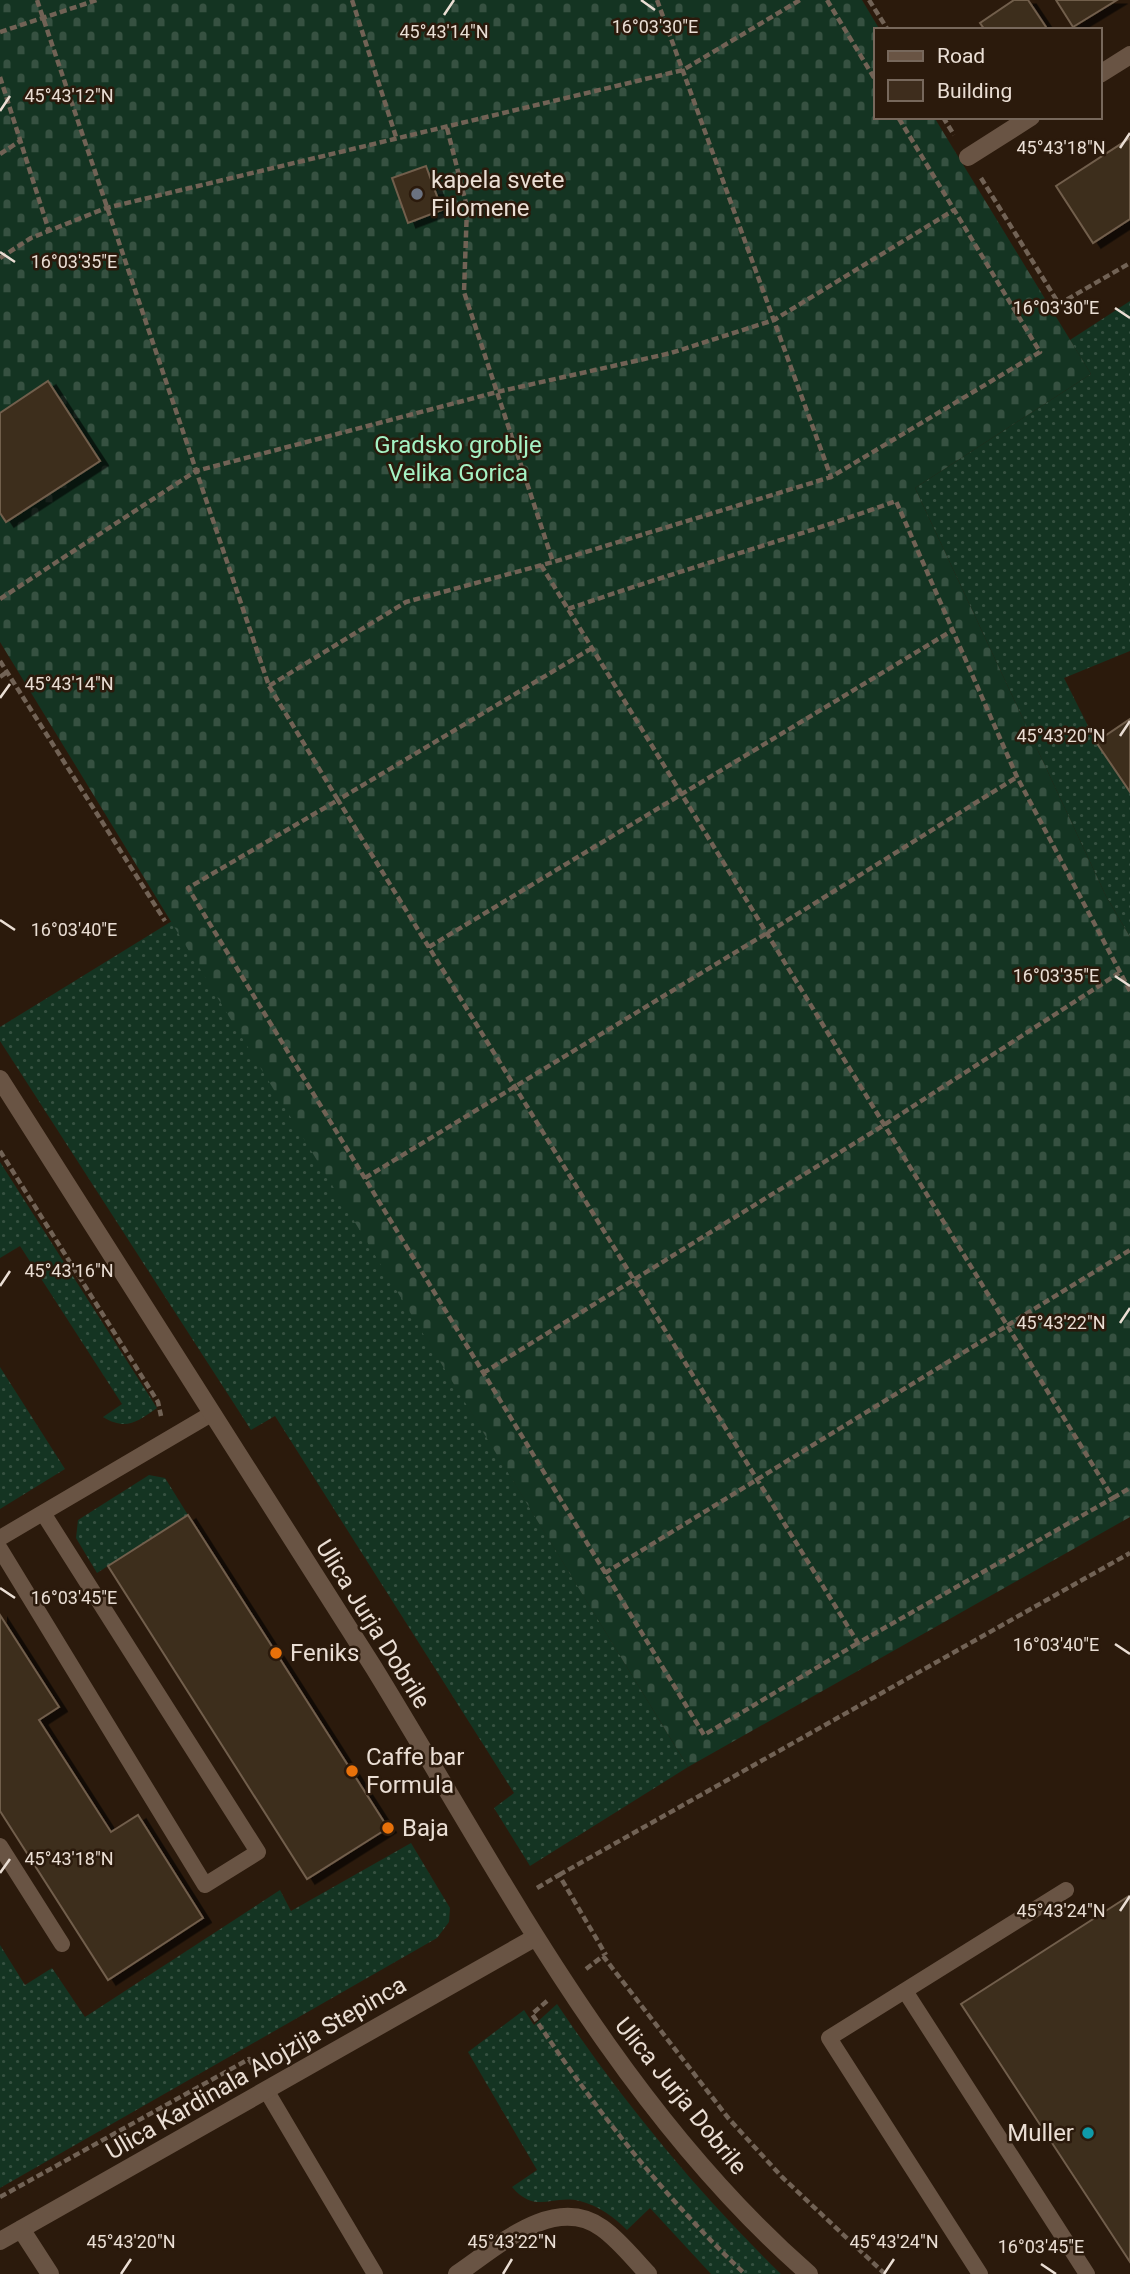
<svg xmlns="http://www.w3.org/2000/svg" width="1130" height="2274" viewBox="0 0 1130 2274" font-family="Roboto,sans-serif">
<style>
.grass{fill:url(#grass-dots)}
.cemetery{fill:url(#cemetery-stones)}
.building{fill:#3e2d1d;stroke:#715e4c;stroke-width:2;filter:url(#shadow)}
.lines{fill:none;stroke-linecap:round;stroke-linejoin:round}
.path{stroke:#716255;stroke-width:4.5;stroke-dasharray:7 3.5;stroke-linecap:butt}
.service{stroke:#695444;stroke-width:16}
.minor{stroke:#695444;stroke-width:18}
.ticks{fill:none;stroke:#eaded4;stroke-width:2.5}
.worship-dot{fill:#6b7280;stroke:#2b1a0c;stroke-width:2.5}
.food-dot{fill:#e8710a;stroke:#2b1a0c;stroke-width:2.5}
.culture-dot{fill:#0f9aa8;stroke:#2b1a0c;stroke-width:2.5}
.labels{text-anchor:middle;stroke-width:5;stroke-linejoin:round;paint-order:stroke}
.poi-label{font-size:24px;fill:#eaded4;stroke:#2b1a0c;text-anchor:start}
.park-label{font-size:24px;fill:#a5f2c4;stroke:#2b1a0c}
.street-label{font-size:24px;fill:#eaded4;stroke:#2b1a0c}
.ticks-label{font-size:18px;text-anchor:middle;fill:#eaded4;stroke:#2b1a0c;stroke-width:5;stroke-linejoin:round;paint-order:stroke}
</style>
<defs>
<pattern id="grass-dots" width="8" height="8" patternUnits="userSpaceOnUse" patternTransform="scale(1.75)"><rect width="8" height="8" fill="#143422"/><path d="M2 2h.1M6 6h.1" fill="none" stroke="#365141" stroke-width="1.8" stroke-linecap="round"/></pattern>
<pattern id="cemetery-stones" width="16" height="16" patternUnits="userSpaceOnUse" patternTransform="scale(1.75)"><rect width="16" height="16" fill="#143422"/><path d="M2 7V4a2 2 0 0 1 4 0v3zM10 15v-3a2 2 0 0 1 4 0v3z" fill="#365141"/></pattern>
<filter id="shadow"><feDropShadow dx="8" dy="4.5" stdDeviation="0" flood-color="#0009"/></filter>
</defs>
<rect width="100%" height="100%" fill="#2b1a0c"/>
<!-- grass -->
<path class="grass" d="M 1130,301 L 1130,651 L 1064,678 L 1096,742 L 1130,792 L 1130,937 L 1106,896 L 915,488 L 1091,374 L 1070,340 Z
M 172,921 L 688,1767 L 530,1866 L 494,1808 L 514,1793 L 275,1416 L 251,1430 L 0,1041 L 0,1027 Z
M 0,1162 L 157,1408 C 137,1422 126,1431 103,1417 L 122,1404 L 20,1246 L 0,1258 Z
M 0,1367 L 65,1469 L 0,1509 Z
M 149,1475 L 165,1478 L 188,1515 L 97,1573 L 76,1538 L 78,1520 Z
M 411,1843 L 450,1908 L 449,1922 L 437,1938 L 0,2188 L 0,1945 L 25,1985 L 52,1968 L 85,2017 L 280,1890 L 291,1911 Z
M 557,2004 C 623,2102 697,2192 781,2274 L 711,2274 L 650,2208 L 627,2230 C 614,2217 599,2206 580,2201 C 551,2194 536,2215 512,2187 L 537,2170 L 468,2052 L 524,2010 L 534,2025 Z"/>
<!-- cemetery -->
<path class="cemetery" d="M 0,0 L 862,0 L 880,30 L 876,30 L 876,117 L 934,117 L 1091,374 L 915,488 L 1106,896 L 1130,937 L 1130,1517 L 688,1767 L 0,642 Z"/>
<!-- building -->
<path class="building" d="M 1014,0 L 1028,0 L 1048,30 L 985,30 L 980,23 Z
M 1056,0 L 1117,0 L 1073,27 Z
M 1130,138 L 1130,219 L 1093,243 L 1056,186 Z
M 426,166 L 442,210 L 408,223 L 392,178 Z
M 48,381 L 100,461 L 6,522 L 0,513 L 0,413 Z
M 1130,719 L 1130,792 L 1096,742 Z
M 188,1515 L 388,1828 L 307,1879 L 108,1566 Z
M 0,1615 L 59,1707 L 39,1720 L 111,1832 L 138,1815 L 203,1918 L 108,1980 L 0,1811 Z
M 1129,1896 L 1130,1897 L 1130,2262 L 961,2004 Z"/>
<g class="lines">
<!-- path -->
<path class="path" d="M 37,0 L 269,686 L 406,602 L 553,562 L 831,477 L 1040,352 L 898,117
M 352,0 L 397,140
M 657,0 L 831,477
M 827,0 L 876,81
M 869,0 L 888,30
M 0,32 L 97,0
M 0,77 L 49,231
M 943,117 L 954,135
M 447,128 L 467,207 L 464,292 L 553,562
M 0,154 L 20,141
M 981,178 L 1059,304 L 1130,263
M 0,258 L 31,238 L 106,208 L 683,70 L 800,0
M 541,565 C 732,876 922,1187 1113,1498 L 858,1643 L 338,800 L 592,648
M 0,599 L 196,471 L 497,392 L 671,353 L 774,320 L 954,210
M 568,609 C 677,571 788,540 896,501 L 1017,777 L 1130,991
M 0,661 L 165,921
M 0,677 L 7,672
M 269,686 L 338,800 L 188,888 L 704,1735 L 858,1643
M 429,947 L 953,630
M 0,1151 L 158,1402 L 161,1416
M 365,1178 L 767,933 L 1017,777
M 483,1373 L 884,1125 L 1119,973
M 1113,1498 L 1130,1488
M 605,1573 L 1130,1250
M 559,1875 L 1130,1553
M 537,1888 L 559,1875 L 606,1955
M 586,1969 L 603,1956 L 729,2119 L 782,2177 L 885,2274
M 547,2001 L 532,2014 C 592,2105 666,2200 745,2274
M 0,2197 L 249,2059 L 255,2069"/>
<!-- service -->
<path class="service" d="M 0,1538 L 211,1414
M 0,1549 L 205,1885 L 258,1852 L 43,1513
M 0,1846 L 62,1944
M 905,1991 L 1087,2274
M 266,2090 L 375,2274
M 980,2274 L 829,2038 L 1066,1890"/>
<!-- minor -->
<path class="minor" d="M 1100,74 L 1130,55
M 968,157 L 1031,117
M 0,1079 C 124,1276 251,1471 374,1668 C 504,1880 619,2108 809,2274
M 21,2229 L 50,2274
M 0,2241 L 536,1937
M 457,2274 C 496,2248 554,2193 602,2228 C 619,2240 633,2258 648,2274"/>
</g>
<!-- ticks -->
<path class="ticks" d="M 641,0 L 655,10M 444,15 L 454,0M 0,111 L 10,96M 1120,148 L 1130,133M 0,252 L 15,262M 1115,308 L 1130,318M 0,698 L 10,684M 1120,736 L 1130,721M 0,920 L 15,930M 1115,976 L 1130,986M 0,1286 L 10,1271M 1120,1323 L 1130,1308M 0,1588 L 15,1598M 1115,1644 L 1130,1654M 0,1873 L 10,1859M 1120,1911 L 1130,1896M 1041,2264 L 1056,2274M 121,2274 L 131,2259M 503,2274 L 512,2259M 884,2274 L 894,2259"/>
<!-- markers -->
<circle class="worship-dot" cx="417" cy="194" r="7"/>
<g class="food-dot">
<circle cx="276" cy="1653" r="7"/>
<circle cx="352" cy="1771" r="7"/>
<circle cx="388" cy="1828" r="7"/>
</g>
<circle class="culture-dot" cx="1088" cy="2133" r="7"/>
<g class="labels">
<!-- poi labels -->
<g class="poi-label">
<text x="431" y="188">kapela svete<tspan x="431" dy="28">Filomene</tspan></text>
<text x="290" y="1661">Feniks</text>
<text x="366" y="1765">Caffe bar<tspan x="366" dy="28">Formula</tspan></text>
<text x="402" y="1836">Baja</text>
<text x="1074" y="2141" text-anchor="end">Muller</text>
</g>
<!-- park labels -->
<g class="park-label">
<text x="458" y="453">Gradsko groblje<tspan x="458" dy="28">Velika Gorica</tspan></text>
</g>
<!-- street labels -->
<g class="street-label">
<text transform="translate(373 1624) rotate(58)" y="8">Ulica Jurja Dobrile</text>
<text transform="translate(256 2068) rotate(-30)" y="8">Ulica Kardinala Alojzija Stepinca</text>
<text transform="translate(681 2096) rotate(51)" y="8">Ulica Jurja Dobrile</text>
</g>
</g>
<g class="ticks-label">
<text x="655" y="33">16°03'30"E</text>
<text x="444" y="38">45°43'14"N</text>
<text x="69" y="102">45°43'12"N</text>
<text x="1061" y="154">45°43'18"N</text>
<text x="74" y="268">16°03'35"E</text>
<text x="1056" y="314">16°03'30"E</text>
<text x="69" y="690">45°43'14"N</text>
<text x="1061" y="742">45°43'20"N</text>
<text x="74" y="936">16°03'40"E</text>
<text x="1056" y="982">16°03'35"E</text>
<text x="69" y="1277">45°43'16"N</text>
<text x="1061" y="1329">45°43'22"N</text>
<text x="74" y="1604">16°03'45"E</text>
<text x="1056" y="1651">16°03'40"E</text>
<text x="69" y="1865">45°43'18"N</text>
<text x="1061" y="1917">45°43'24"N</text>
<text x="131" y="2248">45°43'20"N</text>
<text x="512" y="2248">45°43'22"N</text>
<text x="894" y="2248">45°43'24"N</text>
<text x="1041" y="2253">16°03'45"E</text>
</g>
<!-- legend -->
<rect x="874" y="28" width="228" height="91" fill="#2b1a0c" stroke="#77685c" stroke-width="2"/>
<rect x="888" y="51" width="35" height="10" fill="#695444" stroke="#77685c" stroke-width="2"/>
<text x="937" y="63" font-size="21" fill="#eaded4">Road</text>
<rect x="888" y="80" width="35" height="21" fill="#3e2d1d" stroke="#77685c" stroke-width="2"/>
<text x="937" y="98" font-size="21" fill="#eaded4">Building</text>
</svg>
